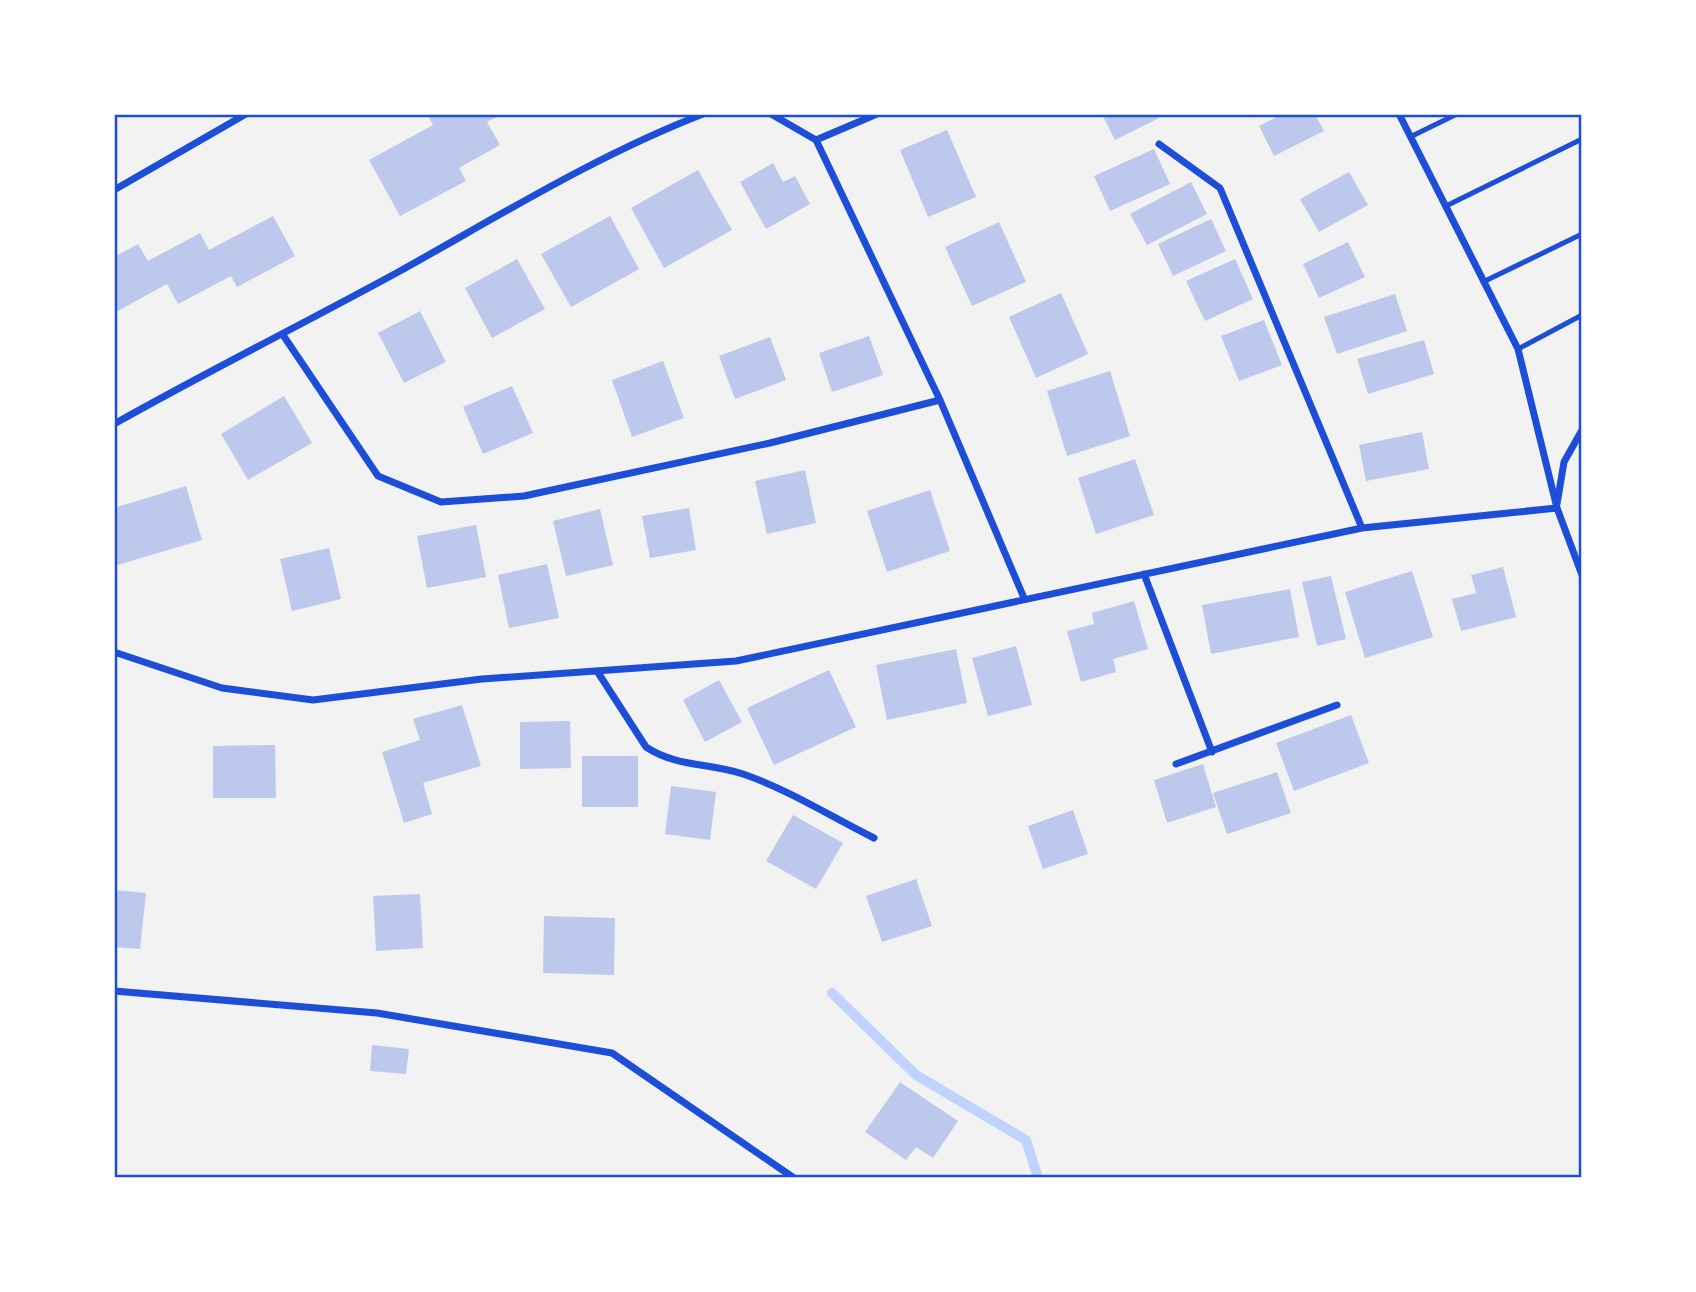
<svg xmlns="http://www.w3.org/2000/svg" width="1696" height="1292" viewBox="0 0 1696 1292" font-family="Helvetica,sans-serif">
<style>
.lines{fill:none;stroke-linecap:round;stroke-linejoin:round}
.stream{stroke:#bfd3fe;stroke-width:10}
.building{fill:#bdc9ec}
.service{stroke:#1d4ed8;stroke-width:5}
.minor{stroke:#1d4ed8;stroke-width:7}
.neatline{fill:none;stroke:#1d4ed8;stroke-width:2.5}
</style>
<rect width="100%" height="100%" fill="#f2f2f2"/>
<g class="lines">
<!-- stream -->
<path class="stream" d="M 832,993 L 916,1075 L 1026,1140 L 1038,1178"/>
</g>
<!-- building -->
<path class="building" d="M 427,114 L 502,114 L 487,122 L 500,145 L 459,168 L 466,181 L 400,216 L 369,160 L 433,125 Z
M 1102,114 L 1156,114 L 1159,118 L 1115,140 Z
M 1283,114 L 1315,114 L 1324,131 L 1274,156 L 1259,126 Z
M 947,130 L 976,197 L 928,217 L 900,150 Z
M 1154,149 L 1170,184 L 1110,211 L 1094,176 Z
M 773,163 L 783,182 L 795,176 L 810,204 L 766,229 L 740,182 Z
M 698,170 L 732,230 L 664,268 L 631,208 Z
M 1349,172 L 1368,205 L 1319,232 L 1300,199 Z
M 1191,182 L 1207,214 L 1147,245 L 1130,214 Z
M 273,216 L 295,256 L 237,287 L 231,276 L 178,304 L 167,284 L 114,313 L 114,257 L 138,244 L 148,261 L 200,233 L 209,250 Z
M 610,216 L 639,269 L 571,307 L 541,254 Z
M 1211,219 L 1226,251 L 1173,276 L 1158,244 Z
M 999,222 L 1026,282 L 972,306 L 945,247 Z
M 1348,242 L 1365,277 L 1319,298 L 1303,264 Z
M 517,259 L 545,309 L 492,338 L 465,288 Z
M 1235,259 L 1253,299 L 1205,321 L 1186,281 Z
M 1061,293 L 1088,354 L 1036,378 L 1009,317 Z
M 1395,294 L 1407,331 L 1337,354 L 1324,317 Z
M 420,311 L 446,362 L 404,383 L 378,333 Z
M 1264,320 L 1282,365 L 1239,381 L 1221,336 Z
M 869,336 L 883,375 L 832,392 L 819,353 Z
M 770,337 L 786,380 L 735,399 L 719,356 Z
M 1424,340 L 1434,374 L 1368,394 L 1357,359 Z
M 663,361 L 684,418 L 632,437 L 612,380 Z
M 1110,371 L 1130,436 L 1067,456 L 1047,391 Z
M 512,386 L 533,433 L 483,454 L 463,407 Z
M 284,396 L 312,443 L 248,480 L 221,434 Z
M 1422,432 L 1429,469 L 1366,481 L 1359,445 Z
M 1135,459 L 1154,515 L 1096,534 L 1078,478 Z
M 805,470 L 816,523 L 767,534 L 755,481 Z
M 186,486 L 202,540 L 114,566 L 114,508 Z
M 930,490 L 950,551 L 887,572 L 867,511 Z
M 689,508 L 696,550 L 650,558 L 642,516 Z
M 600,509 L 613,565 L 566,576 L 553,521 Z
M 476,525 L 486,577 L 427,588 L 417,536 Z
M 329,548 L 341,599 L 292,611 L 280,559 Z
M 547,564 L 559,618 L 509,628 L 498,575 Z
M 1503,567 L 1516,617 L 1461,631 L 1452,599 L 1476,593 L 1471,575 Z
M 1412,571 L 1433,637 L 1365,658 L 1345,592 Z
M 1331,576 L 1346,639 L 1317,646 L 1302,582 Z
M 1290,589 L 1299,637 L 1211,654 L 1202,605 Z
M 1134,601 L 1148,649 L 1113,659 L 1116,672 L 1081,682 L 1067,631 L 1094,624 L 1092,613 Z
M 1016,646 L 1032,705 L 988,716 L 972,658 Z
M 956,649 L 967,703 L 887,720 L 876,665 Z
M 829,670 L 856,727 L 774,765 L 747,708 Z
M 719,680 L 742,722 L 705,742 L 683,700 Z
M 462,705 L 481,766 L 423,783 L 432,814 L 404,823 L 382,752 L 420,740 L 413,719 Z
M 1351,715 L 1369,763 L 1294,791 L 1276,743 Z
M 570,721 L 571,768 L 520,769 L 520,722 Z
M 275,745 L 276,798 L 213,798 L 213,746 Z
M 582,756 L 638,756 L 638,807 L 582,807 Z
M 1203,764 L 1216,807 L 1167,823 L 1154,780 Z
M 1277,772 L 1291,813 L 1227,834 L 1213,793 Z
M 671,786 L 716,792 L 710,840 L 665,834 Z
M 1073,810 L 1088,854 L 1043,869 L 1028,826 Z
M 793,815 L 843,843 L 816,889 L 766,861 Z
M 916,879 L 932,926 L 882,942 L 866,896 Z
M 114,890 L 146,893 L 140,949 L 114,947 Z
M 420,894 L 423,948 L 376,951 L 373,896 Z
M 544,916 L 615,918 L 614,975 L 543,973 Z
M 372,1045 L 409,1049 L 406,1074 L 370,1071 Z
M 900,1082 L 958,1121 L 933,1158 L 916,1147 L 906,1160 L 865,1132 Z"/>
<g class="lines">
<!-- service -->
<path class="service" d="M 1410,137 L 1457,114
M 1446,206 L 1582,139
M 1483,282 L 1582,234
M 1518,349 L 1582,315"/>
<!-- minor -->
<path class="minor" d="M 771,114 L 816,140 L 877,114
M 1399,114 L 1518,349 L 1557,508 L 1582,575
M 816,140 L 940,400 L 1024,598
M 1159,144 L 1220,188 L 1362,528
M 114,190 L 246,114
M 283,335 L 378,476 L 441,502 L 524,496 L 770,443 L 940,400
M 114,424 C 208,371 305,323 400,271 C 499,216 597,155 703,114
M 1557,504 L 1564,462 L 1582,430
M 1144,574 L 1212,752
M 114,652 L 222,688 L 313,700 L 482,679 L 736,661 L 1362,528 L 1557,508
M 597,671 L 646,747 C 676,767 710,763 743,774 C 787,789 832,817 874,838
M 1176,764 L 1337,705
M 114,991 L 377,1013 L 612,1053 L 794,1178"/>
</g>
<!-- border -->
<rect width="1696" height="1292" fill="none" stroke="#ffffff" stroke-width="231"/>
<rect x="116" y="116" width="1464" height="1060" class="neatline"/>
</svg>
